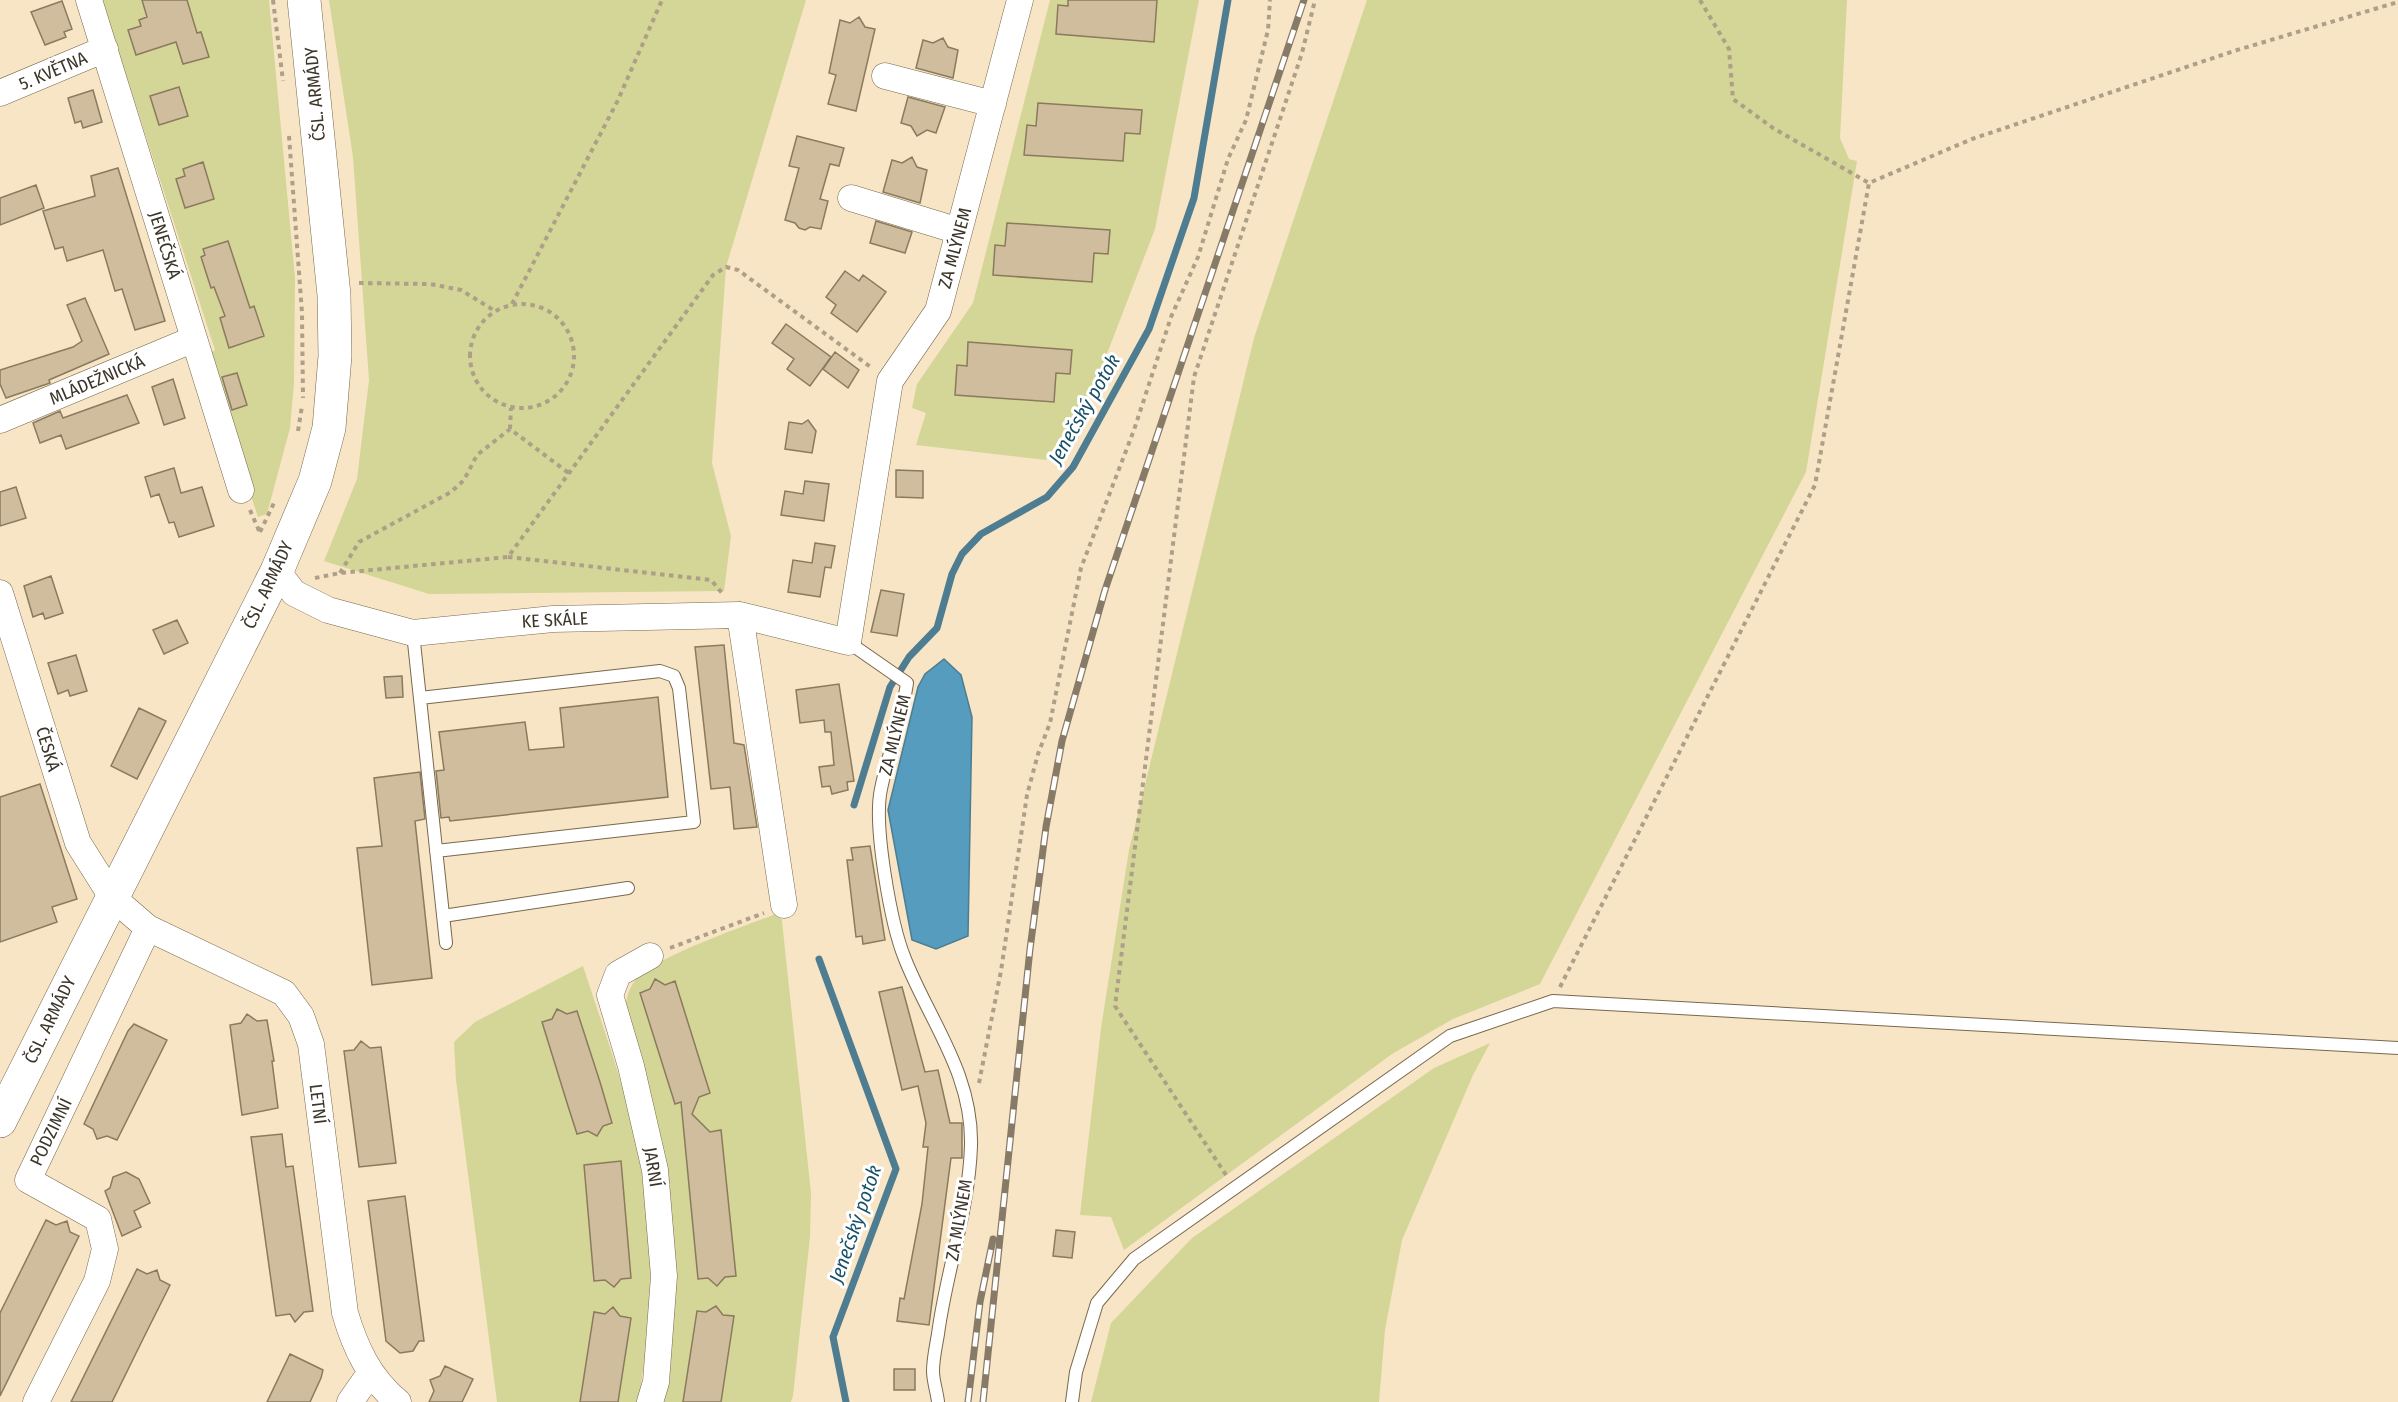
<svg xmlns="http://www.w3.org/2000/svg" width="2398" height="1402" viewBox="0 0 2398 1402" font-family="'Fira Sans Condensed',sans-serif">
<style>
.green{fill:#d3d696}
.water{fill:#559cbe;stroke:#4e7d91;stroke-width:1.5}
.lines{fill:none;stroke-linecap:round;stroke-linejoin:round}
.stream{stroke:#4e7d91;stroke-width:7}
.building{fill:#cfbd9e;stroke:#8b7a5d;stroke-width:1.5}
.lane-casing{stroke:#78684c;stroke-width:14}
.street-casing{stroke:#78684c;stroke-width:27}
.secondary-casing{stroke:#78684c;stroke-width:34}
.path{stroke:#ad9f88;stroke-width:4;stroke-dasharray:4.5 4.5;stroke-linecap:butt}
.lane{stroke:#fff;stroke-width:12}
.street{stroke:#fff;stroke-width:26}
.secondary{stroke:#fff;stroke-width:33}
.rail-casing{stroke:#877b68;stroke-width:7}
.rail{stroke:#fff;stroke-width:4.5;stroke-dasharray:14;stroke-linecap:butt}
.labels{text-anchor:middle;stroke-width:6;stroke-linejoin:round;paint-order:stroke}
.street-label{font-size:18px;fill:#3c3529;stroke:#fff}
.water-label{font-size:20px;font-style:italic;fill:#175069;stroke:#fff}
</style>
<rect width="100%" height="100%" fill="#f8e5c6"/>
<!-- green -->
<path class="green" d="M 102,0 L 269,0 L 295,278 L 294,383 L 290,428 L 267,514 L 258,517 L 205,355 L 215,350 Z
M 329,0 L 806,0 L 726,267 L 712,463 L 731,536 L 724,591 L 429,594 L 324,561 L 357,479 L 369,380 L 353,157 Z
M 1050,0 L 1199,0 L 1155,229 L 1095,385 L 1046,460 L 916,445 L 926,413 L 912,408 L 917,384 L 973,303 Z
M 1367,0 L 1847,0 L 1840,138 L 1849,159 L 1857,161 L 1806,472 L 1540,984 L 1453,1019 L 1392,1054 L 1124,1250 L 1111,1217 L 1080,1215 L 1101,1028 L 1129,850 L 1254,338 Z
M 781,912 L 811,1193 L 810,1237 L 793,1396 L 791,1402 L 663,1402 L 669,1365 L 625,1013 C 626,1001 627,992 634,982 C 651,957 749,925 781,912 Z
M 583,966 C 601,1022 622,1078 635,1135 C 655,1222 654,1315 638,1402 L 497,1402 L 456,1080 L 454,1042 L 475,1022 Z
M 1490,1043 L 1473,1075 L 1402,1240 L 1385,1330 L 1379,1402 L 1091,1402 L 1111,1323 L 1192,1238 L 1434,1068 Z"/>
<!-- water -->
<path class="water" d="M 944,659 L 961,675 L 972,717 L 968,936 L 936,949 L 912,940 L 888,810 L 918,687 L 925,674 Z"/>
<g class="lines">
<!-- stream -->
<path class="stream" d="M 854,805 L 890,687 L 909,657 L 937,628 L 952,574 L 962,554 L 981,534 L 1047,497 L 1073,467 L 1149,329 L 1194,198 L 1228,0
M 819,959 L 896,1169 L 833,1337 L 846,1402"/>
</g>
<!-- building -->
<path class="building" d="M 142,0 L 187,0 L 197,33 L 201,32 L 209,57 L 183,64 L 176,42 L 136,55 L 128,30 L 141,26 L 139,20 L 147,17 Z
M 1068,0 L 1157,0 L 1154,42 L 1056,34 L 1058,5 L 1068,6 Z
M 62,1 L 72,29 L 64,32 L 66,37 L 45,45 L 31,12 Z
M 859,17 L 865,27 L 875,29 L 856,111 L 828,104 L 836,75 L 829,73 L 840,20 L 850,23 Z
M 943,38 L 948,47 L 958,50 L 953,78 L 916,68 L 923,40 L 933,43 Z
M 179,87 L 188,116 L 159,125 L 150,96 Z
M 93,90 L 102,122 L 83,128 L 81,121 L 75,123 L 68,98 Z
M 908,97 L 945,107 L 936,133 L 927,130 L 917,136 L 911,126 L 901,123 Z
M 1038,103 L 1142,110 L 1140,134 L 1125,133 L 1123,161 L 1024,155 L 1027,125 L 1036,126 Z
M 797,136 L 844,148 L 839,166 L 830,164 L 820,199 L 828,201 L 821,229 L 810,227 L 805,230 L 799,228 L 795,223 L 785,220 L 799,168 L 789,166 Z
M 912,157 L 917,167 L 927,170 L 920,203 L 883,192 L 892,160 L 902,163 Z
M 203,162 L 214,199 L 185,208 L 176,179 L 185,176 L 183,169 Z
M 118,168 L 165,321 L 135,330 L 122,289 L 115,291 L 103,250 L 67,261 L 63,247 L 55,249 L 43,211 L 95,196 L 91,176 Z
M 36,185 L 44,208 L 0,225 L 0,198 Z
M 876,221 L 912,232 L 905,253 L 870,243 Z
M 1007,223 L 1110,230 L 1108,254 L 1094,253 L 1092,282 L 993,275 L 995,245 L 1005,246 Z
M 228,241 L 250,308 L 254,306 L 264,336 L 229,348 L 220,318 L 225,316 L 214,287 L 211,288 L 201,257 L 205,255 L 203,249 Z
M 845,271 L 859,281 L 863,275 L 886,292 L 857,332 L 831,313 L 836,305 L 826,297 Z
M 85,298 L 109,354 L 49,380 L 50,383 L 6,398 L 0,384 L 0,370 L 73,347 L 82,341 L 67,305 Z
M 786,324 L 831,357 L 810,386 L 787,369 L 794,359 L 772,343 Z
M 968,342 L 1072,350 L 1070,374 L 1056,373 L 1054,402 L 955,395 L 957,365 L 967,366 Z
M 835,352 L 859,370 L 848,388 L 823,369 Z
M 237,373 L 247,405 L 232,410 L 222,377 Z
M 173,379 L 185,418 L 164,425 L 152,387 Z
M 127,395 L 139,423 L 66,449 L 61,435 L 40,443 L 33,423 L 60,411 L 63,418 Z
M 808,420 L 816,431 L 812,453 L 785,449 L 789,422 L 802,424 Z
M 174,468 L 181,493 L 202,487 L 214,526 L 179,537 L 174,522 L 169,523 L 159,494 L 151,497 L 145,477 Z
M 896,470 L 923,471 L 923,498 L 896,497 Z
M 805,481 L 829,484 L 824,521 L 781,515 L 785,491 L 803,494 Z
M 16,487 L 26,518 L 0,526 L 0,492 Z
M 815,543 L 835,546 L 831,568 L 825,567 L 820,597 L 788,592 L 793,560 L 812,563 Z
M 51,576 L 63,613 L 45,619 L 43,613 L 33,617 L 24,586 Z
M 881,590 L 904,594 L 897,636 L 871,632 Z
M 177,620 L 188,643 L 164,654 L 153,630 Z
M 724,645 L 734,743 L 744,745 L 757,827 L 734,829 L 730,787 L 711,789 L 695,647 Z
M 76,655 L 87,691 L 70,696 L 68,690 L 58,694 L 48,663 Z
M 402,676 L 403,697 L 386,698 L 384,677 Z
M 839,684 L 854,781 L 847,782 L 848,790 L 832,794 L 830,786 L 822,787 L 819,767 L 834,765 L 831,732 L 825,732 L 824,720 L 800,723 L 796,690 Z
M 658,697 L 668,797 L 450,821 L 449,817 L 441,818 L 436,771 L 444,770 L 439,732 L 525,722 L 529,750 L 564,747 L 560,708 Z
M 139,708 L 166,721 L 137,779 L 111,766 Z
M 420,772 L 425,819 L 415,821 L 432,978 L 372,985 L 357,848 L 382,846 L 374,778 Z
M 40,784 L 77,899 L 52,907 L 57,922 L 0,942 L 0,797 Z
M 870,846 L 885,940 L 863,944 L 862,936 L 856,937 L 847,860 L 853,860 L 851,848 Z
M 655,979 L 665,985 L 675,981 L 710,1093 L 699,1097 L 692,1114 L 710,1132 L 721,1130 L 736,1276 L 725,1277 L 717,1286 L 708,1278 L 698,1279 L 681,1102 L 675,1104 L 640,993 L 650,989 Z
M 902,987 L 925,1072 L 938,1070 L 950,1123 L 962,1123 L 962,1158 L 951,1158 L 929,1325 L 897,1321 L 900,1298 L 904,1299 L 922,1204 L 928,1147 L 923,1147 L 926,1123 L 918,1086 L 902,1090 L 879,992 Z
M 557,1009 L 567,1014 L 577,1011 L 600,1082 L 612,1123 L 603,1126 L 597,1136 L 588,1131 L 577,1134 L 568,1106 L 542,1022 L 552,1019 Z
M 247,1014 L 257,1021 L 267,1020 L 274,1061 L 272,1061 L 278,1108 L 242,1115 L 230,1025 L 241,1023 Z
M 134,1024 L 167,1040 L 117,1140 L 107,1136 L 97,1139 L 93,1129 L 84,1124 L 128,1031 Z
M 361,1041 L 370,1048 L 381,1047 L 396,1163 L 359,1167 L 344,1051 L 354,1050 Z
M 282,1134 L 286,1167 L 293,1166 L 313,1311 L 304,1312 L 295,1322 L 290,1314 L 276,1316 L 251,1137 Z
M 621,1161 L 631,1278 L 621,1279 L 614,1287 L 605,1280 L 594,1281 L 584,1165 Z
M 126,1172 L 139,1179 L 150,1203 L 134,1211 L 141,1227 L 122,1236 L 105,1191 L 110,1188 L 113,1177 Z
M 405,1196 L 424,1341 L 419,1341 L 413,1351 L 400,1353 L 386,1341 L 368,1201 Z
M 46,1220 L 56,1225 L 67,1221 L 70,1232 L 79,1236 L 0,1396 L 0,1313 Z
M 1056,1230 L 1075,1232 L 1072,1258 L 1053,1256 Z
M 137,1269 L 147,1274 L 157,1270 L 160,1280 L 170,1285 L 144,1337 L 112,1402 L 71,1402 Z
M 716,1306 L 723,1315 L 734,1316 L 721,1402 L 683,1402 L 697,1311 L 706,1312 Z
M 613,1307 L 620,1316 L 631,1318 L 618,1402 L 580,1402 L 594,1312 L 605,1314 Z
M 290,1354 L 323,1370 L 321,1378 L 310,1402 L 267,1402 Z
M 445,1366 L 473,1379 L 462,1402 L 429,1402 L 434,1391 L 430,1380 L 440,1376 Z
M 894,1369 L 915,1369 L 915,1390 L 894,1390 Z"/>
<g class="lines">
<defs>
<path id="lane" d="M 413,633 L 446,943
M 848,642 L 907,683 C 902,719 888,754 881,789 C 873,825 891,925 905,959 C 930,1022 973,1074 971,1146 C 969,1210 946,1272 938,1334 C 936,1346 933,1359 933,1371 C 933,1381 937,1392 938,1402
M 420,698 L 660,671 L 674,676 L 679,688 L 694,822 L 436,851
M 443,916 L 628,888
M 1072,1402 L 1076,1372 L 1097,1303 L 1134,1259 L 1450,1036 L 1553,1001 L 2398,1048"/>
<path id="street" d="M 89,0 L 241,490
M 885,76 L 993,104
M 0,93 L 105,49
M 851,198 L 959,231
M 0,420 L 194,339
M 277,571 L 294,593 L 328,610 L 413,633 L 553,619 L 740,615 L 848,642 L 890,381 L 938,311 L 1020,0
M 0,593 L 78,843 L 112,897 L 148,928 L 284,993 L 301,1016 L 311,1044 L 345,1313 C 355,1347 369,1378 398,1402
M 740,615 L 784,905
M 650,956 L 618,974 L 610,995 L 631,1066 L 655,1170 L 664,1276 L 656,1382 L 650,1402
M 36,1402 L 97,1281 L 105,1249 L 98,1219 L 28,1180 L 148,928
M 350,1402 L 371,1372"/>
<path id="secondary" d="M 0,1121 L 277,571 L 315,481 L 329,428 L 335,356 L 334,295 L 304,0"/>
</defs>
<!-- lane casing -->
<use href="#lane" class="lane-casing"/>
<!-- street casing -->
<use href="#street" class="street-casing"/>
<!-- secondary casing -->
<use href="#secondary" class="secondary-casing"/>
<!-- path -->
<path class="path" d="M 273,0 L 283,81
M 1700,0 L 1729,49 L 1733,99 L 1773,128 L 1869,183
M 289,136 L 302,313 L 303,398
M 359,283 L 430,284 L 461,290 L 495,311
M470 356a52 52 0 1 1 104 0a52 52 0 1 1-104 0Z
M 512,304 L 618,100 L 662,0
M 510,429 L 511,408
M 298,431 L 302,406
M 250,510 L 260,533
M 260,532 L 274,503
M 508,557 L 711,580 L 722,593
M 340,573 L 359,542 L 451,492 L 464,480 L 477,455 L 510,429 L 570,474
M 315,578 L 340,573 L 508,557 L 713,275 L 726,267 L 738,270 L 872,368
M 670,948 L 764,913
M 1560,987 L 1815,485 L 1869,183 L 1972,139 L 2234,51 L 2398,2
M 979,1083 L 1001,971 L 1027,795 L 1038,754 L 1050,723 L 1081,568 L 1134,430 L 1171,317 L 1198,257 L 1228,159 L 1246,120 L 1268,30 L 1270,0
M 1226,1175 L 1115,1006 L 1194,377 L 1302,53 L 1315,0"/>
<!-- lane -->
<use href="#lane" class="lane"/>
<!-- street -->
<use href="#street" class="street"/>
<!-- secondary -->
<use href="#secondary" class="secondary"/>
<defs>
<path id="rail" d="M 968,1402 L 980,1302 L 993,1239
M 983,1402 L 1030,949 L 1046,827 L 1062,741 L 1105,590 L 1304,0"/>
</defs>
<!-- rail casing -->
<use href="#rail" class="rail-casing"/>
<!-- rail -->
<use href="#rail" class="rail"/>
</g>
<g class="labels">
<!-- street labels -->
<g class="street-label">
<text transform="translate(53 71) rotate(-23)" y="6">5. KVĚTNA</text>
<text transform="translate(315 94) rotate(-95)" y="6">ČSL. ARMÁDY</text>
<text transform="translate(165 245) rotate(73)" y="6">JENEČSKÁ</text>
<text transform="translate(955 248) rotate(-75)" y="6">ZA MLÝNEM</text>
<text transform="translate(97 380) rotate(-23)" y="6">MLÁDEŽNICKÁ</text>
<text transform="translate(268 585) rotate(-65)" y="6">ČSL. ARMÁDY</text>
<text transform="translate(555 620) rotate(-3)" y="6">KE SKÁLE</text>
<text transform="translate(895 735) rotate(-76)" y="6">ZA MLÝNEM</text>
<text transform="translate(48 749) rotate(73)" y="6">ČESKÁ</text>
<text transform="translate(50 1020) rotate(-64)" y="6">ČSL. ARMÁDY</text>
<text transform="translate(318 1104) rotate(83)" y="6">LETNÍ</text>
<text transform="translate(51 1132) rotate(-64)" y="6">PODZIMNÍ</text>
<text transform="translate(653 1167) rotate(81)" y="6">JARNÍ</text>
<text transform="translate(959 1220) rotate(-80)" y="6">ZA MLÝNEM</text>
</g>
<!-- water labels -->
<g class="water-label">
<text transform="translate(1084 409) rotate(-60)" y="7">Jenečský potok</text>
<text transform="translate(855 1224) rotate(-71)" y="7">Jenečský potok</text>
</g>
</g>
</svg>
